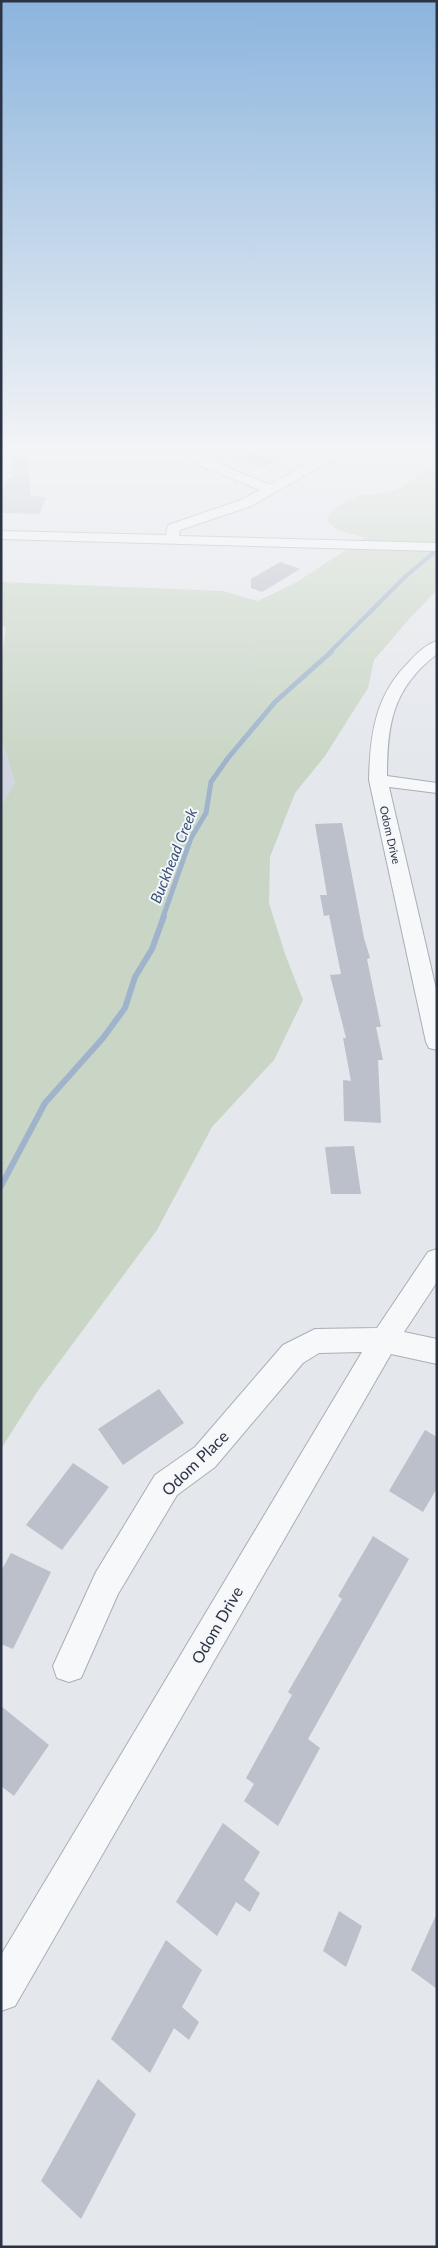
<svg xmlns="http://www.w3.org/2000/svg" width="438" height="2248" viewBox="0 0 438 2248" font-family="Lato,sans-serif">
<style>
.built{fill:#d2d6de}
.green{fill:#c9d6c5}
.lines{fill:none;stroke-linecap:round;stroke-linejoin:round}
.stream-far2{stroke:#9fb4cc;stroke-width:4}
.stream-far1{stroke:#9fb4cc;stroke-width:5}
.stream{stroke:#9fb4cc;stroke-width:6}
.building{fill:#bbc0ca}
.minor-casing{stroke:#a9aeb7;stroke-width:2}
.minor{fill:#f7f8fa;fill-rule:evenodd}
.labels{text-anchor:middle;stroke-width:4;stroke-linejoin:round;paint-order:stroke}
.far-street-label{font-size:11px;fill:#2b3445;stroke:#f4f6f9}
.water-label{font-size:15px;font-style:italic;fill:#34527a;stroke:#f4f6f9}
.near-street-label{font-size:16px;fill:#2b3445;stroke:#f4f6f9}
</style>
<rect width="100%" height="100%" fill="#e4e7ec"/>
<!-- built -->
<path class="built" d="M 1,737 L 15,783 L 1,805 Z"/>
<!-- green -->
<path class="green" d="M 437,463 L 437,590 L 410,618 L 374,660 L 368,688 L 325,756 L 295,793 L 270,857 L 269,903 L 285,954 L 303,1000 L 274,1060 L 212,1127 L 157,1230 L 37,1392 L 1,1449 L 1,805 L 15,783 L 1,737 L 1,661 L 6,628 L 1,625 L 1,582 L 223,591 L 258,601 L 297,582 L 364,538 L 337,530 L 327,521 L 333,509 L 359,495 L 381,494 L 398,489 Z"/>
<g class="lines">
<!-- stream-far2 -->
<path class="stream-far2" d="M 329,653 L 406,576 L 437,550"/>
<!-- stream-far1 -->
<path class="stream-far1" d="M 163,917 L 191,838 L 206,813 L 211,782 L 228,758 L 275,702 L 331,652"/>
<!-- stream -->
<path class="stream" d="M 1,1186 L 45,1103 L 103,1038 L 125,1008 L 135,977 L 152,949 L 164,916"/>
</g>
<!-- building -->
<path class="building" d="M 11,447 L 22,447 L 27,454 L 31,496 L 46,497 L 40,514 L 1,513 L 1,495 L 7,478 L 13,478 Z
M 213,447 L 302,447 L 264,468 L 212,450 Z
M 280,562 L 300,569 L 262,592 L 251,588 L 251,579 Z
M 342,823 L 364,938 L 370,958 L 367,959 L 381,1027 L 376,1027 L 383,1060 L 378,1060 L 381,1123 L 344,1121 L 343,1080 L 351,1081 L 343,1038 L 346,1038 L 330,975 L 341,974 L 329,915 L 324,916 L 320,895 L 327,895 L 315,824 Z
M 354,1146 L 361,1194 L 331,1194 L 325,1147 Z
M 159,1389 L 184,1423 L 123,1465 L 98,1429 Z
M 425,1430 L 437,1437 L 437,1488 L 423,1512 L 389,1491 Z
M 73,1463 L 109,1487 L 62,1550 L 26,1525 Z
M 373,1536 L 409,1559 L 308,1739 L 320,1748 L 278,1826 L 244,1801 L 254,1784 L 246,1778 L 292,1695 L 288,1692 L 342,1599 L 338,1596 Z
M 11,1553 L 51,1572 L 13,1649 L 1,1644 L 1,1571 Z
M 1,1706 L 49,1745 L 14,1796 L 1,1786 Z
M 223,1823 L 260,1852 L 244,1880 L 260,1893 L 250,1912 L 236,1902 L 217,1936 L 176,1902 Z
M 339,1911 L 362,1926 L 346,1967 L 323,1951 Z
M 437,1913 L 437,1989 L 411,1970 Z
M 166,1940 L 202,1970 L 182,2007 L 199,2022 L 189,2040 L 174,2028 L 150,2073 L 111,2039 Z
M 98,2079 L 136,2114 L 81,2219 L 41,2181 Z"/>
<g class="lines">
<defs>
<path id="minor" d="M 170,447 L 186,447 L 210,460 L 270,485 L 338,447 L 354,447 L 251,506 L 180,530 L 179,536 L 437,543 L 437,551 L 1,539 L 1,531 L 166,535 L 168,525 L 241,500 L 260,490 L 202,466 Z
M 437,641 L 437,654 C 393,688 387,723 387,776 L 437,783 L 437,793 L 389,787 L 437,993 L 437,1050 L 429,1048 L 426,1042 L 369,780 C 370,735 375,695 409,662 C 416,654 426,644 437,641 Z
M 437,1249 L 437,1282 L 404,1332 L 437,1339 L 437,1364 L 391,1354 L 15,2006 L 1,2011 L 1,1955 L 362,1352 L 319,1353 L 303,1363 L 215,1467 L 177,1495 L 118,1594 L 81,1678 L 69,1682 L 57,1678 L 53,1666 L 96,1572 L 155,1475 L 195,1447 L 283,1345 L 315,1329 L 377,1328 L 428,1252 Z"/>
</defs>
<!-- minor casing -->
<use href="#minor" class="minor-casing"/>
<!-- minor -->
<use href="#minor" class="minor"/>
</g>
<!-- sky -->
<linearGradient id="sky" x2="0" y2="1"><stop stop-color="#8bb4dd"/><stop offset="0.59" stop-color="#f3f4f6"/><stop offset="1" stop-color="#f3f4f6" stop-opacity="0"/></linearGradient>
<rect width="438" height="762" fill="url(#sky)"/>
<g class="labels">
<!-- far-street labels -->
<g class="far-street-label">
<text transform="translate(390 835) rotate(77)" y="4">Odom Drive</text>
</g>
<!-- water labels -->
<g class="water-label">
<text transform="translate(174 856) rotate(-68)" y="5">Buckhead Creek</text>
</g>
<!-- near-street labels -->
<g class="near-street-label">
<text transform="translate(195 1463) rotate(-44)" y="6">Odom Place</text>
<text transform="translate(217 1625) rotate(-60)" y="6">Odom Drive</text>
</g>
</g>
<!-- border -->
<rect width="438" height="2248" fill="none" stroke="#2b3445" stroke-width="5"/>
</svg>
